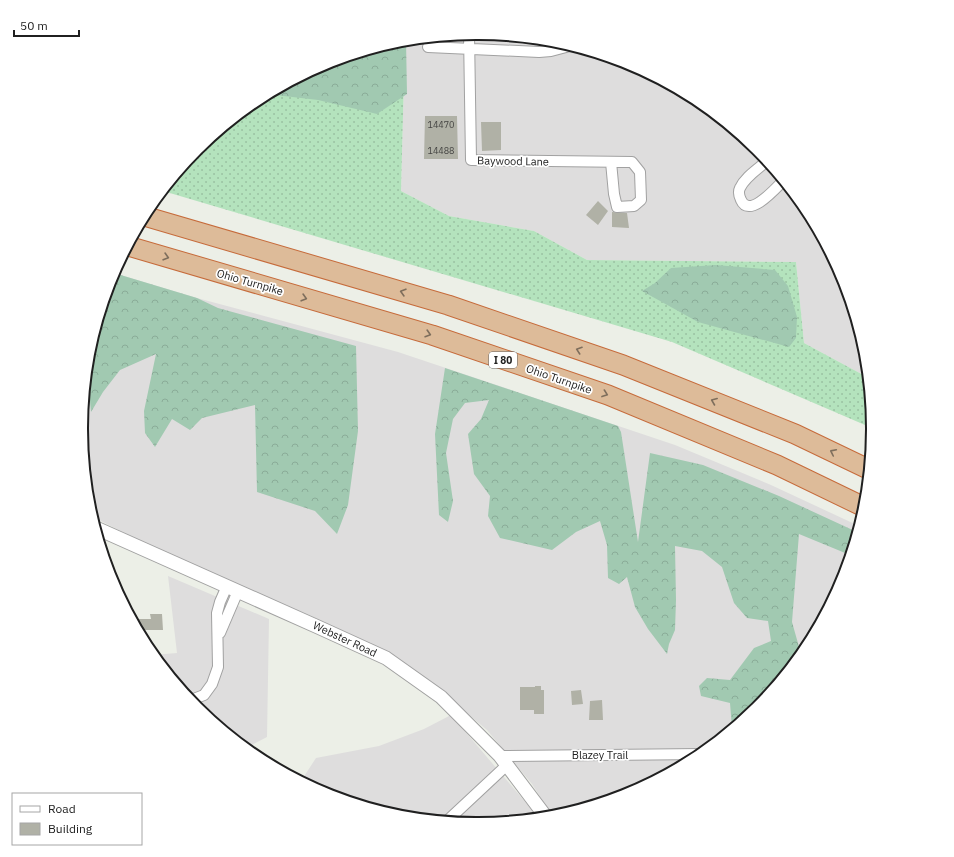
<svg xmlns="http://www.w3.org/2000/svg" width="954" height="857" viewBox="0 0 954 857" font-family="'IBM Plex Sans',sans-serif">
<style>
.residential{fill:#dedddd}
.grass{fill:url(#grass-dots)}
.forest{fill:url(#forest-crowns)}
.building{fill:#b0b1a6}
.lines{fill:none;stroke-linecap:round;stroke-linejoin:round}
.minor-casing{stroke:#a1a1a1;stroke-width:12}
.tertiary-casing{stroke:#a1a1a1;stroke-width:15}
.motorway-casing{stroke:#c66b3b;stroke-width:21}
.minor{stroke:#fff;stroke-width:10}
.tertiary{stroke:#fff;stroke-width:13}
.motorway{stroke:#db9;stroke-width:19}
.oneway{stroke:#7e6e5c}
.labels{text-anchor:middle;stroke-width:3.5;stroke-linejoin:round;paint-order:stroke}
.number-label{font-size:9px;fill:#444442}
.shield{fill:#fff;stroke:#636363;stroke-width:1}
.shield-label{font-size:10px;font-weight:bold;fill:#202020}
.street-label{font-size:11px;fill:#202020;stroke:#fff}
.rim{fill:none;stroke:#202020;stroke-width:2}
</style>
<defs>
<pattern id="grass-dots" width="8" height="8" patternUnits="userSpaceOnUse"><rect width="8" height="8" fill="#b4e3bd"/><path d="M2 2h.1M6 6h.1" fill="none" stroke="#9ac2a2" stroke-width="1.8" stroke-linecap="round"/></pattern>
<pattern id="forest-crowns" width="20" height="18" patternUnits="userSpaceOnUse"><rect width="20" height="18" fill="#a1c9b1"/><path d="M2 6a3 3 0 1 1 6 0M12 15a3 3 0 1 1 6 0" fill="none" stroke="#8aac98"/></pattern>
</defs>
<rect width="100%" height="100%" fill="#ecefe7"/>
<!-- residential -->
<path class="residential" d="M 477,33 L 554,41 L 629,63 L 697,100 L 757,149 L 806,209 L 842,277 L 865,352 L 867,377 L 804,343 L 796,262 L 587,260 L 534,231 L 449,216 L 401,191 L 405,40 Z
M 114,273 L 197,298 L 398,352 L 675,445 L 771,485 L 859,526 L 842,580 L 806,648 L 756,708 L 697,757 L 628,794 L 553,817 L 532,784 L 487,730 L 428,680 L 380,648 L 309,615 L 170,556 L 93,517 L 89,505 L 82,428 L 89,351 Z
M 168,576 L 269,619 L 267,737 L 246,748 L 197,708 L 153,655 L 177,653 Z
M 451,715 L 539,818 L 477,824 L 400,816 L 325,794 L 301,781 L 316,758 L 379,746 L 424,729 Z"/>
<!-- grass -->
<path class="grass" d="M 405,40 L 401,191 L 449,216 L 534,231 L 587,260 L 796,262 L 804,343 L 867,377 L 872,428 L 672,342 L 163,191 L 198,149 L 257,100 L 326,63 Z"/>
<!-- forest -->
<path class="forest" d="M 406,40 L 407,94 L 377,114 L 318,100 L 267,94 L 326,63 L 400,41 Z
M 716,265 L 775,270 L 788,286 L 797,317 L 796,338 L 789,347 L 698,322 L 642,291 L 655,283 L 671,268 Z
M 114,273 L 197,298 L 218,308 L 356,346 L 358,431 L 348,505 L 337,534 L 315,511 L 257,492 L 255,405 L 202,418 L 190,430 L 172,419 L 155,447 L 145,433 L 144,411 L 156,354 L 120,370 L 103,392 L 91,412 L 87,369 L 89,351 Z
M 445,368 L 618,426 L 621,432 L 638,542 L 650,453 L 703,465 L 779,496 L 857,532 L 850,555 L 799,534 L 792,622 L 801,654 L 756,708 L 732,728 L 730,703 L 701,696 L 699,686 L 707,678 L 730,680 L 754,648 L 771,641 L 768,621 L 747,618 L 734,603 L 722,567 L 702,551 L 675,546 L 676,600 L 675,630 L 669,644 L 667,654 L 648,629 L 635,607 L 627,577 L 619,584 L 608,578 L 607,545 L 600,521 L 576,532 L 552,550 L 500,538 L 488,516 L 490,496 L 474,474 L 468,434 L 481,419 L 489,400 L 465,403 L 453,419 L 446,453 L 453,501 L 448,522 L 439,515 L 435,434 Z"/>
<!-- building -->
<path class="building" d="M 425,116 L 457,116 L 458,159 L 424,159 Z
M 481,122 L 501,122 L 501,150 L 482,151 Z
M 598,201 L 608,211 L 598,225 L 586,215 Z
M 612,212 L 627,213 L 629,228 L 612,227 Z
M 150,614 L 162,614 L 163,630 L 138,630 L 135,623 L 135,619 L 151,619 Z
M 535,686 L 541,686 L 541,690 L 544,690 L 544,714 L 534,714 L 534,710 L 520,710 L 520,687 L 535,687 Z
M 581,690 L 583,704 L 572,705 L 571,691 Z
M 602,700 L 603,720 L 589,720 L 590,701 Z"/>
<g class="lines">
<defs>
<path id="minor" d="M 469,34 L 471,160 L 632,162 L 640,172 L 641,200 L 634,206 L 617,207 L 614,194 L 611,162
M 428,47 L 539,52 L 551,51 L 570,46
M 767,161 C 758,169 745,177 740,188 C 738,192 739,196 741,200 C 749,219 776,188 783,181
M 220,633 L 238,591
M 191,700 L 204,695 L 212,684 L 218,667 L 217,613 L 220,602 L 227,586
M 500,756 L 701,754
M 447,821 L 507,765"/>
<path id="tertiary" d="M 96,528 L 318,627 L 386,658 L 441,697 L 500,756 L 546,817"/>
<path id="motorway" d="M 144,216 L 448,305 L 623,365 L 795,434 L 868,469
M 128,246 L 432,335 L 608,395 L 777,465 L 864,507"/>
</defs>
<!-- minor casing -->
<use href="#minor" class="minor-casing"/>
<!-- tertiary casing -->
<use href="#tertiary" class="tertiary-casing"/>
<!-- motorway casing -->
<use href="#motorway" class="motorway-casing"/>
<!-- minor -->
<use href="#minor" class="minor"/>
<!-- tertiary -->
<use href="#tertiary" class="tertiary"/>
<!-- motorway -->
<use href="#motorway" class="motorway"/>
</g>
<!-- one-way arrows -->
<defs><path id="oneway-chevron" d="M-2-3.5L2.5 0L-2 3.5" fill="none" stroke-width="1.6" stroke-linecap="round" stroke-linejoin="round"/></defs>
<g class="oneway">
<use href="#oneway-chevron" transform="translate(166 257) rotate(16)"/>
<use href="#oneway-chevron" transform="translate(403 292) rotate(-164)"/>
<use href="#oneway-chevron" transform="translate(304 298) rotate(16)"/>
<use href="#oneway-chevron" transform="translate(428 334) rotate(17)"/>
<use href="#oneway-chevron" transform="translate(579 350) rotate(-161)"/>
<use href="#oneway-chevron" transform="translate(605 394) rotate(20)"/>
<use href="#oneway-chevron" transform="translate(714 401) rotate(-158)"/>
<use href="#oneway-chevron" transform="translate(833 452) rotate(-154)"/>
</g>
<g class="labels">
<!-- number labels -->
<g class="number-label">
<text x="441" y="128">14470</text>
<text x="441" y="154">14488</text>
</g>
<!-- shield labels -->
<rect class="shield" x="489" y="352" width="28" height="16" rx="3"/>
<g class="shield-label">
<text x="503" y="364">I 80</text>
</g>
<!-- street labels -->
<g class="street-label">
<text transform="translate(513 161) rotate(1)" y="4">Baywood Lane</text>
<text transform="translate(250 282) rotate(16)" y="4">Ohio Turnpike</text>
<text transform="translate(559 379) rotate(19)" y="4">Ohio Turnpike</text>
<text transform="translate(345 639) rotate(25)" y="4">Webster Road</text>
<text x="600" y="759">Blazey Trail</text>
</g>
</g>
<!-- crop -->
<path d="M0 0H954V857H0ZM476 40H478A388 388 0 0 1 866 428V429A388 388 0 0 1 478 817H476A388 388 0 0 1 88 429V428A388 388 0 0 1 476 40Z" fill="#fff" fill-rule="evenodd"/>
<path class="rim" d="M476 40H478A388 388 0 0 1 866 428V429A388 388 0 0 1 478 817H476A388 388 0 0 1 88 429V428A388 388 0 0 1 476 40Z"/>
<!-- legend -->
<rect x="12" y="793" width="130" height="52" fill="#ffffff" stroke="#a6a6a6"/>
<rect x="20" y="806" width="20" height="6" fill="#ffffff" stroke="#a6a6a6"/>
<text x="48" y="813" font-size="12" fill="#202020">Road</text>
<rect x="20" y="823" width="20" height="12" fill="#b0b1a6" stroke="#a6a6a6"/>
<text x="48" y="833" font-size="12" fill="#202020">Building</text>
<!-- scale -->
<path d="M14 30v6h65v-6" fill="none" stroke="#202020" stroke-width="2"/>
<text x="20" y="30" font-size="12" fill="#202020" stroke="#ffffff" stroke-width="3" paint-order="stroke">50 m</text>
</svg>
